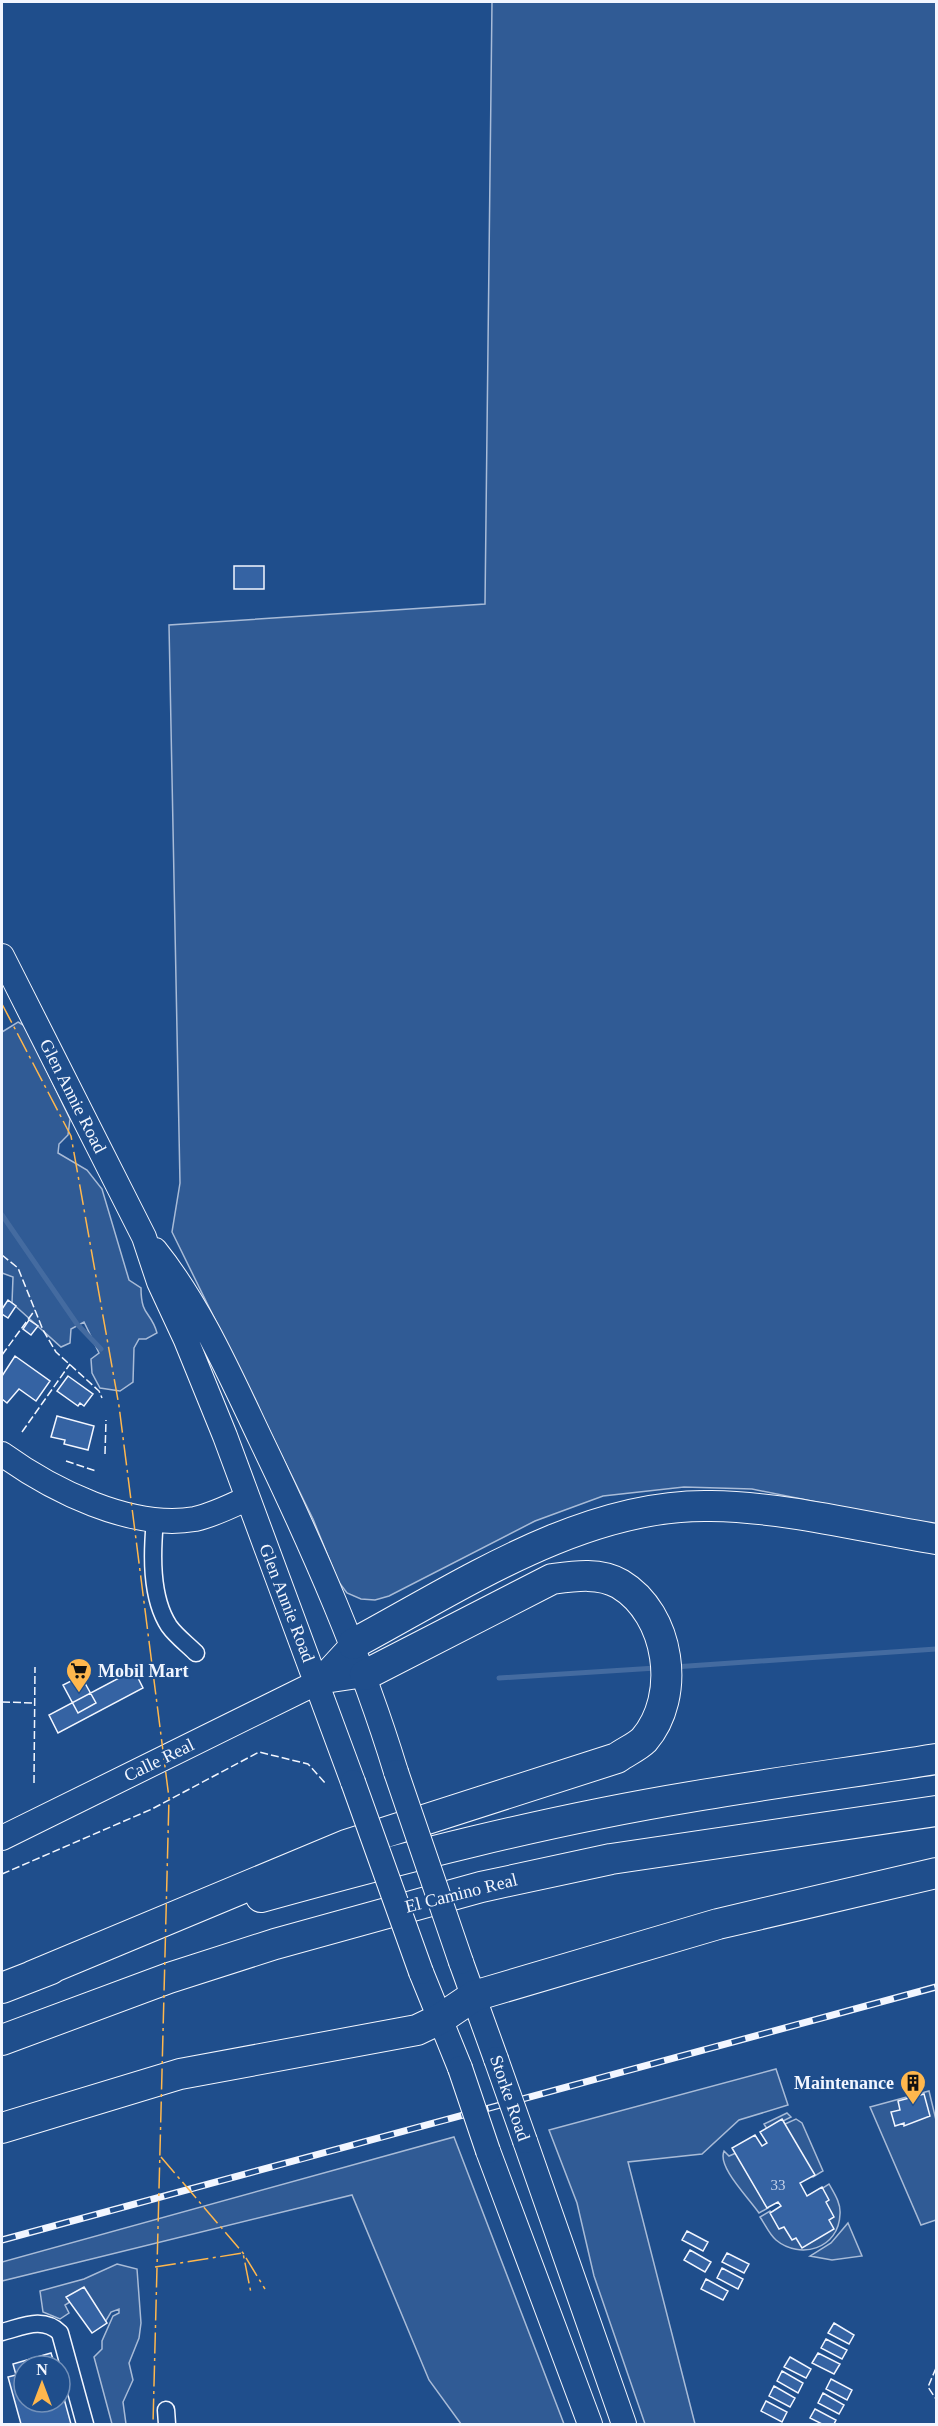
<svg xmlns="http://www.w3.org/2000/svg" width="938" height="2426" viewBox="0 0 938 2426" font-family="'Times New Roman',serif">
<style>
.green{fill:#305b95;stroke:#a8bbd7;stroke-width:1.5}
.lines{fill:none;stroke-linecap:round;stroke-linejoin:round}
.stream{stroke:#446ba0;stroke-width:5}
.building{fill:#3563a3;stroke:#f2f6ff;stroke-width:1.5}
.street-casing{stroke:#f2f6ff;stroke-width:19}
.secondary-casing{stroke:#f2f6ff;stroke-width:26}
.highway-casing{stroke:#f2f6ff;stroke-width:32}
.street{stroke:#1f4e8c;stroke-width:16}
.secondary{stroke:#1f4e8c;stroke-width:24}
.highway{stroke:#1f4e8c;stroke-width:30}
.rail-casing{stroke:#f2f6ff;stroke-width:7}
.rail{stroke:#1f4e8c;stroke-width:4.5;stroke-dasharray:14;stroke-linecap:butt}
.secondary-bridge-casing{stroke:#f2f6ff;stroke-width:26;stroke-linecap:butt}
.secondary-bridge{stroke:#1f4e8c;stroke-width:24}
.fence{stroke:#f2f6ff;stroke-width:1.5;stroke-dasharray:8 3;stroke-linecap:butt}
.power{stroke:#ffb74d;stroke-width:1.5;stroke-dasharray:21 4.5 3 4.5;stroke-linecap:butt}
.labels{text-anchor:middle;stroke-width:4.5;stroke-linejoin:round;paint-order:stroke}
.number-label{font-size:15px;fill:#c3d1e8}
.street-label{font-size:18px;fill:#f2f6ff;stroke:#1f4e8c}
.poi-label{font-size:18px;font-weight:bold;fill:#f2f6ff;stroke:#1f4e8c;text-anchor:start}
</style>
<rect width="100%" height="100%" fill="#1f4e8c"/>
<!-- green -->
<path class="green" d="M 492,2 L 936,2 L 936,1526 L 752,1489 L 684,1487 L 603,1496 L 535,1521 L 389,1596 L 375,1600 L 361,1599 L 347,1593 L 338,1581 L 313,1519 L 172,1232 L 180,1183 L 169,625 L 485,604 Z
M 18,1022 L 25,1026 L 70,1119 L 68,1135 L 59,1144 L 58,1153 L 87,1170 L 102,1189 L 129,1280 L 141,1288 C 141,1317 151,1311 157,1333 L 146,1339 L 139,1339 L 134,1348 L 133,1382 L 120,1391 L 100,1388 L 92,1373 L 91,1359 L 99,1353 L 84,1322 L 71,1329 L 70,1343 L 61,1347 L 12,1303 L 13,1277 L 2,1273 L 2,1032 Z
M 776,2069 L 788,2105 L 739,2120 L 702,2154 L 628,2162 L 695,2424 L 645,2424 L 594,2276 L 577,2203 L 549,2130 Z
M 929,2091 L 936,2120 L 936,2220 L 921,2225 L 870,2107 Z
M 787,2113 L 791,2117 L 783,2121 L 785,2124 L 796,2119 L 802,2123 L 823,2171 L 813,2177 L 782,2121 L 767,2129 L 764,2124 Z
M 454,2137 L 564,2424 L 461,2424 L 429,2380 L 352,2195 L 2,2281 L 2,2262 Z
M 724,2151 L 729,2156 L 736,2153 L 768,2208 L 759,2213 C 749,2198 717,2167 724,2151 Z
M 829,2184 C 834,2193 841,2203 840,2214 C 839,2249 800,2260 776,2240 C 769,2234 765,2224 760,2217 L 770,2211 L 779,2228 L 827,2219 L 821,2189 Z
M 848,2223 L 862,2256 L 832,2260 L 810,2256 L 831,2243 Z
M 117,2264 L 137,2269 L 141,2323 L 139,2338 L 129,2363 L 133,2380 L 123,2402 L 126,2424 L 112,2424 L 94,2357 L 102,2349 L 102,2341 L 113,2316 L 119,2313 L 119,2309 L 111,2312 L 104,2324 L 84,2293 L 65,2305 L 69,2313 L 60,2319 L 43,2312 L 40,2291 L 84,2279 Z"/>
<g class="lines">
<!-- stream -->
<path class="stream" d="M 2,1215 L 77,1324 L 101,1349
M 674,1667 L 936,1649
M 499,1678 L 656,1668"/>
</g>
<!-- building -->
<path class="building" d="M 234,566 L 264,566 L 264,589 L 234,589 Z
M 8,1300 L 16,1306 L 8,1318 L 2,1314 L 2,1309 Z
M 29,1320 L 38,1326 L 31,1335 L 23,1329 Z
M 15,1356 L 50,1381 L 36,1401 L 19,1389 L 7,1403 L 2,1399 L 2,1376 Z
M 68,1376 L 93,1394 L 84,1406 L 80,1403 L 78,1406 L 57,1391 Z
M 57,1416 L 94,1426 L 88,1450 L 64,1444 L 65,1440 L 51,1437 Z
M 134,1670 L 143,1688 L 58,1733 L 49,1715 Z
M 81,1676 L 96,1703 L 78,1713 L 63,1685 Z
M 924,2094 L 930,2116 L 904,2126 L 904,2123 L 895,2126 L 891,2112 L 900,2110 L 898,2101 Z
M 782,2119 L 815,2175 L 800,2183 L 807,2196 L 822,2187 L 829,2200 L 826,2202 L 834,2217 L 829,2220 L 834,2229 L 802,2248 L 796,2238 L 792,2240 L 784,2227 L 779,2229 L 770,2213 L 781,2206 L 778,2202 L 767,2208 L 732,2148 L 755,2135 L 762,2146 L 767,2143 L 760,2132 Z
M 687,2231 L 708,2242 L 703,2251 L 682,2240 Z
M 690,2250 L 711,2262 L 705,2272 L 684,2260 Z
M 727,2253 L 749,2264 L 744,2273 L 722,2262 Z
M 722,2268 L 743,2279 L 738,2289 L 717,2278 Z
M 706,2279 L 728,2291 L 723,2300 L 701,2289 Z
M 84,2287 L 107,2323 L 92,2333 L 66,2297 Z
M 834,2323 L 854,2335 L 849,2344 L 828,2333 Z
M 826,2339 L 847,2350 L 842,2359 L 821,2348 Z
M 51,2353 L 55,2366 L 24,2366 L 24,2402 L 60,2402 L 60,2384 L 71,2424 L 21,2424 L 8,2377 L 16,2375 L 13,2364 Z
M 818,2353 L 840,2364 L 834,2374 L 812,2363 Z
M 790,2357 L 811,2369 L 806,2378 L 784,2367 Z
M 782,2371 L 803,2383 L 798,2393 L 777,2381 Z
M 831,2379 L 852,2390 L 847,2400 L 826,2389 Z
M 774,2386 L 795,2398 L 790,2407 L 769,2396 Z
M 823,2393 L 844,2405 L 839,2414 L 818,2403 Z
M 766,2401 L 787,2412 L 782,2422 L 761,2411 Z
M 815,2409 L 836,2420 L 834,2424 L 822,2424 L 810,2418 Z"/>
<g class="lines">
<defs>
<path id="street" d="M 155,1520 C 152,1552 150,1597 169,1626 C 176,1636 187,1644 196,1653
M 2,2332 C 22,2327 43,2316 60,2333 L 85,2424
M 166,2410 L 167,2424"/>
<path id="secondary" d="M 2,956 L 144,1237 L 159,1282 L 186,1340 L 225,1436 L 353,1782
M 155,1250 C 200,1306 230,1375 261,1440 C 313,1548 361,1657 396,1772
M 2,1454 C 52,1490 131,1530 195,1519 C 213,1515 229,1507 246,1499
M 318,1682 L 353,1644
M 2,1838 L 318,1682 L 365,1675
M 461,1962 L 496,2059
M 421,1972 L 460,2068
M 525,2141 L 624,2424
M 488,2151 L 590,2424"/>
<path id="highway" d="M 353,1644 C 461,1586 584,1503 711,1506 C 786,1507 862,1527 936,1539
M 261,1897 C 402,1858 545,1821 690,1797 C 772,1783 854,1772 936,1759
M 32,1976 L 346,1845 L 617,1758 C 625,1752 637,1747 644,1740 C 682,1696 670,1614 620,1584 C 600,1572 574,1576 552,1579 L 365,1675
M 2,1988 L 51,1969
M 2,2040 L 169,1978 L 275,1944 L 481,1887 L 611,1859 L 936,1811
M 2,2128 L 180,2074 L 417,2030 L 440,2019 L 474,1996 L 718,1924 L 936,1873"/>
</defs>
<!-- street casing -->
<use href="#street" class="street-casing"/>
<!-- secondary casing -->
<use href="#secondary" class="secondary-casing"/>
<!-- highway casing -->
<use href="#highway" class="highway-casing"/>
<!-- street -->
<use href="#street" class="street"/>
<!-- secondary -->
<use href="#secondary" class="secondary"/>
<!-- highway -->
<use href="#highway" class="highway"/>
<defs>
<path id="rail" d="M 2,2240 L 936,1987"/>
</defs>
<!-- rail casing -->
<use href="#rail" class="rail-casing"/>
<!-- rail -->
<use href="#rail" class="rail"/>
<defs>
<path id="secondary-bridge" d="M 396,1772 L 461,1962
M 353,1782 L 421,1972
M 496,2059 L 525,2141
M 460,2068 L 488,2151"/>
</defs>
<!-- secondary-bridge casing -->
<use href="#secondary-bridge" class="secondary-bridge-casing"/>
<!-- secondary-bridge -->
<use href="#secondary-bridge" class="secondary-bridge"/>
<!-- fence -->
<path class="fence" d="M 2,1255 L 18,1268 L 43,1330 L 56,1352 L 99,1391 L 102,1398
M 2,1355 L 35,1310
M 22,1432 L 70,1364
M 105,1454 L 106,1420
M 66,1461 L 96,1471
M 2,1702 L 34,1703
M 34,1783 L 35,1667
M 2,1874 L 152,1809 L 259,1752 L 308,1764 L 326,1784
M 936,2368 L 928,2387 L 936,2399"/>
<!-- power -->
<path class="power" d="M 2,1004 L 71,1136 L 119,1406 L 169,1798 L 153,2424
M 161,2157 L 243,2253 L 265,2289
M 155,2267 L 243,2253 L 251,2293"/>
</g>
<!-- icons -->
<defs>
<symbol id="supermarket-pin" viewBox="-11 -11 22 30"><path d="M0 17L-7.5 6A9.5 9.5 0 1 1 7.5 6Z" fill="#ffb74d" stroke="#1f4e8c"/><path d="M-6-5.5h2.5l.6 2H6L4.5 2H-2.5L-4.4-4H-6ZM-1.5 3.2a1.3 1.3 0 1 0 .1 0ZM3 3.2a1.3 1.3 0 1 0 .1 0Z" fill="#111"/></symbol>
<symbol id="building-pin" viewBox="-11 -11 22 30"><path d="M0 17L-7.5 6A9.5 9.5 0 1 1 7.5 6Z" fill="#ffb74d" stroke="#1f4e8c"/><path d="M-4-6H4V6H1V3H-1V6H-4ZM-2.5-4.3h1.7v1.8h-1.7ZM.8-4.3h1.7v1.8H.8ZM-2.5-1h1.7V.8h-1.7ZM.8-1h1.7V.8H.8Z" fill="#111"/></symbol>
</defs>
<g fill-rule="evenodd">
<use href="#supermarket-pin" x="64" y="1656" width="30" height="40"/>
<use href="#building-pin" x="898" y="2068" width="30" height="40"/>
</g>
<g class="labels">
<!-- number labels -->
<g class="number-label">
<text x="778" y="2190">33</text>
</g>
<!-- street labels -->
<g class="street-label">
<text transform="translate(73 1096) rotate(63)" y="6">Glen Annie Road</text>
<text transform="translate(287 1603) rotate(69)" y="6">Glen Annie Road</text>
<text transform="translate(159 1760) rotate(-26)" y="6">Calle Real</text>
<text transform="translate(461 1893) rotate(-14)" y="6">El Camino Real</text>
<text transform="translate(510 2098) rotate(71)" y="6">Storke Road</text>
</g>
<!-- poi labels -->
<g class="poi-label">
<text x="98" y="1677">Mobil Mart</text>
<text x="894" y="2089" text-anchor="end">Maintenance</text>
</g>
</g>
<!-- border -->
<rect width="938" height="2426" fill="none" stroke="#f2f6ff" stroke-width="6"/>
<!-- north arrow -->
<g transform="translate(42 2384)"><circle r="28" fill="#1f4e8c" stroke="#7391ba" stroke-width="1.5"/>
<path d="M0-4.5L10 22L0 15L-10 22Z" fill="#ffb74d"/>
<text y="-9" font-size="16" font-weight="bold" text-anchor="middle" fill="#f2f6ff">N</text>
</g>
</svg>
